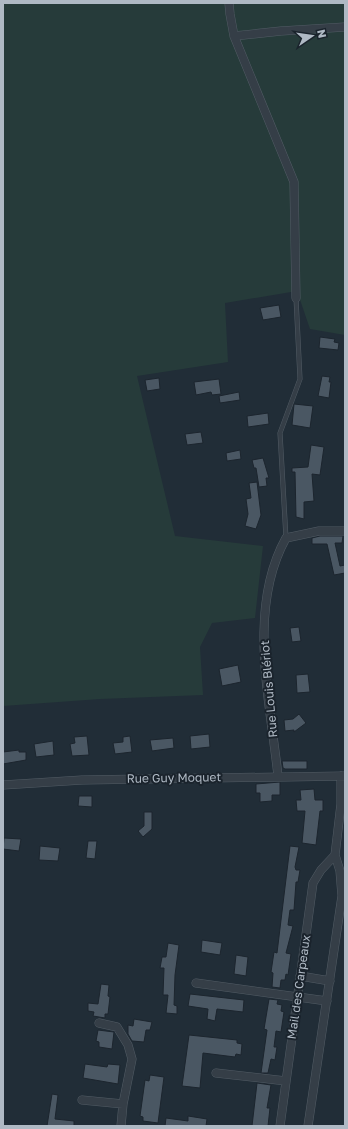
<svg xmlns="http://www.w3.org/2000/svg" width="348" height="1129" viewBox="0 0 348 1129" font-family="'Golos Text',sans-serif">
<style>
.green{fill:#263b3a}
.building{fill:#4a5763;stroke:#1c252e}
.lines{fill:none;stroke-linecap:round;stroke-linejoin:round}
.lane-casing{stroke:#525c65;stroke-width:5}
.street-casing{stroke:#525c65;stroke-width:9}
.lane{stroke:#353e47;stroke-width:4}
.street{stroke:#353e47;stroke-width:8}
.labels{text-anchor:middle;stroke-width:4;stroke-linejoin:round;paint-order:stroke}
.street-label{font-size:12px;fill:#afb9c4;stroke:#1a232c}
</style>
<rect width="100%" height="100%" fill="#212d37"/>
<!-- green -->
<path class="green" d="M 3,3 L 345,3 L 345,335 L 310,329 L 297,291 L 225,303 L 228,362 L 137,376 L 175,536 L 263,546 L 255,618 L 212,623 L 200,647 L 203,695 L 100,699 L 3,706 Z"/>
<!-- building -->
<path class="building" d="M 279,305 L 281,317 L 263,320 L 260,308 Z
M 320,337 L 335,339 L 334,342 L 339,343 L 338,350 L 319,348 Z
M 322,376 L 330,377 L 329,382 L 331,382 L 329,398 L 318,396 Z
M 159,378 L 160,389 L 147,391 L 145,380 Z
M 219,379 L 221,394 L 212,395 L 211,392 L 196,395 L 194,382 Z
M 239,392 L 240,400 L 220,403 L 219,396 Z
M 294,404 L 313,406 L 310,428 L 292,425 Z
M 268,413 L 269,424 L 248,427 L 247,416 Z
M 201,432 L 203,443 L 187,445 L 185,434 Z
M 311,445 L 324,447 L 320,475 L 312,474 L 314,501 L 304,502 L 304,519 L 296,517 L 295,472 L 292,472 L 292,468 L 308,467 Z
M 240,450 L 241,459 L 227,461 L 226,453 Z
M 263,458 L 269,478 L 266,478 L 267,486 L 259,487 L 256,468 L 254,468 L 252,460 Z
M 257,482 L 261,515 L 256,529 L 245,526 L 248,514 L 246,499 L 251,498 L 249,483 Z
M 320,536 L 343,536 L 342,543 L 335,543 L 340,566 L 345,565 L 345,573 L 334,575 L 327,544 L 312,544 L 312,538 Z
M 299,627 L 301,641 L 292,642 L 290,628 Z
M 238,665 L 241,682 L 222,686 L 219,669 Z
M 308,674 L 310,692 L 297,693 L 296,675 Z
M 299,714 L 306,723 L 294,732 L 294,730 L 285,731 L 284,720 L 293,719 Z
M 209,734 L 210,747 L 191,749 L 190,736 Z
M 87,736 L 89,755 L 72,756 L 70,744 L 75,743 L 74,737 Z
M 130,736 L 132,752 L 115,754 L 113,743 L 123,742 L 123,737 Z
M 173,738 L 174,748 L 152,751 L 150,740 Z
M 53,741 L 54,755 L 36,757 L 34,744 Z
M 19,750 L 19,752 L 26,752 L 26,760 L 3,764 L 3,752 Z
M 282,761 L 307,761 L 307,769 L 285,769 L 283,768 Z
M 280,782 L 280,795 L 272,795 L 272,801 L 260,802 L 260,793 L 256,793 L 256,784 Z
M 314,789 L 315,800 L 323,800 L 323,811 L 320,811 L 316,845 L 302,843 L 305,811 L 297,811 L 296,800 L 301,800 L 300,790 Z
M 79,796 L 92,796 L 92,807 L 78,806 Z
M 144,812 L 152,812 L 152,829 L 143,837 L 138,831 L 144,826 Z
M 4,838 L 21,839 L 19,851 L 3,849 Z
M 88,841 L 97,841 L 95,859 L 86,858 Z
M 40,846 L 60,848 L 58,861 L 39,860 Z
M 290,846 L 299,847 L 295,867 L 296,870 L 300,870 L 298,882 L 296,882 L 294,910 L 290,910 L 288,925 L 293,926 L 286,953 L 291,954 L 288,975 L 286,974 L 285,980 L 281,980 L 280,988 L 272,987 L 273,973 L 271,972 L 274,952 L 277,953 Z
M 202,940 L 222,943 L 220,955 L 201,952 Z
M 168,943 L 179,945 L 175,975 L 174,1005 L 177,1006 L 177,1014 L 166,1013 L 168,995 L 163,995 L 164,968 L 160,968 L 162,957 L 166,957 Z
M 236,955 L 248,957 L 246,976 L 234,974 Z
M 101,984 L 109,985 L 108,996 L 110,997 L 108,1014 L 105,1014 L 105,1018 L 93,1016 L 94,1012 L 88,1011 L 88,1003 L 98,1004 Z
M 190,994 L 244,1000 L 243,1012 L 217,1009 L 215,1021 L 207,1019 L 208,1009 L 188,1006 Z
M 269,999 L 278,1000 L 277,1004 L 282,1005 L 281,1011 L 284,1012 L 281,1032 L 276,1031 L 274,1047 L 277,1047 L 275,1060 L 271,1059 L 268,1073 L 261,1073 L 267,1030 L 264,1029 Z
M 134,1019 L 152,1022 L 150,1030 L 146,1030 L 144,1042 L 132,1041 L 128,1034 L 128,1025 L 133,1026 Z
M 98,1030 L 114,1032 L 112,1049 L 99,1047 L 99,1042 L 96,1041 Z
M 189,1035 L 237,1040 L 237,1043 L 242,1044 L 241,1055 L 236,1054 L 235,1057 L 203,1053 L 200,1088 L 182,1086 Z
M 85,1064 L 107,1067 L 108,1064 L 120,1065 L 118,1084 L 83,1078 Z
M 150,1075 L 164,1077 L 158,1123 L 143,1121 L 143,1117 L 140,1116 L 145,1080 L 149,1081 Z
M 257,1083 L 271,1085 L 267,1108 L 270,1108 L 268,1126 L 252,1126 Z
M 52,1094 L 58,1095 L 55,1119 L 74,1121 L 74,1126 L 47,1126 Z
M 188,1116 L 207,1119 L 206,1126 L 165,1126 L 166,1118 L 188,1121 Z"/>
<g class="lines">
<defs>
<path id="lane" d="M 286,538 L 280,433 L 300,379 L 296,298"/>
<path id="street" d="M 229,3 L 230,14 L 234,36 L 294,182 L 296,298
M 234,36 L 281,31 L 345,27
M 278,776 C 270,700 247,608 286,538 L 319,531 L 345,531
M 3,785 L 82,780 L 345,776
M 335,855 L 341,804 L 341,776
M 300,976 L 330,981
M 196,983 L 327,1001
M 99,1023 L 117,1027 L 128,1045 L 132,1059 L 123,1104 L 121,1126
M 216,1073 L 286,1081
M 82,1100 L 123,1104
M 280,1126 L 313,883 L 321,870 L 335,855 L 340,871 L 342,896 L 308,1126"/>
</defs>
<!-- lane casing -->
<use href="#lane" class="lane-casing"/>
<!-- street casing -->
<use href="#street" class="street-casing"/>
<!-- lane -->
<use href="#lane" class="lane"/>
<!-- street -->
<use href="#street" class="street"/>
</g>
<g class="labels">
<!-- street labels -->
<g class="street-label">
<text transform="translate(269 689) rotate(-95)" y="4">Rue Louis Blériot</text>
<text transform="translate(174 778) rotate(-1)" y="4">Rue Guy Moquet</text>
<text transform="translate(299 987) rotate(-82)" y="4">Mail des Carpeaux</text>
</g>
</g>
<!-- border -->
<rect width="348" height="1129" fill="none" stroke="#afb9c4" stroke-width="8"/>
<!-- north arrow -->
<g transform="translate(312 36) rotate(77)" stroke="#1a232c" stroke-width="3" paint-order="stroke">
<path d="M0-3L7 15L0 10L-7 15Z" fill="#afb9c4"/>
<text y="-6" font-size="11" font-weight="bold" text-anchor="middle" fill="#afb9c4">N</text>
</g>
</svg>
